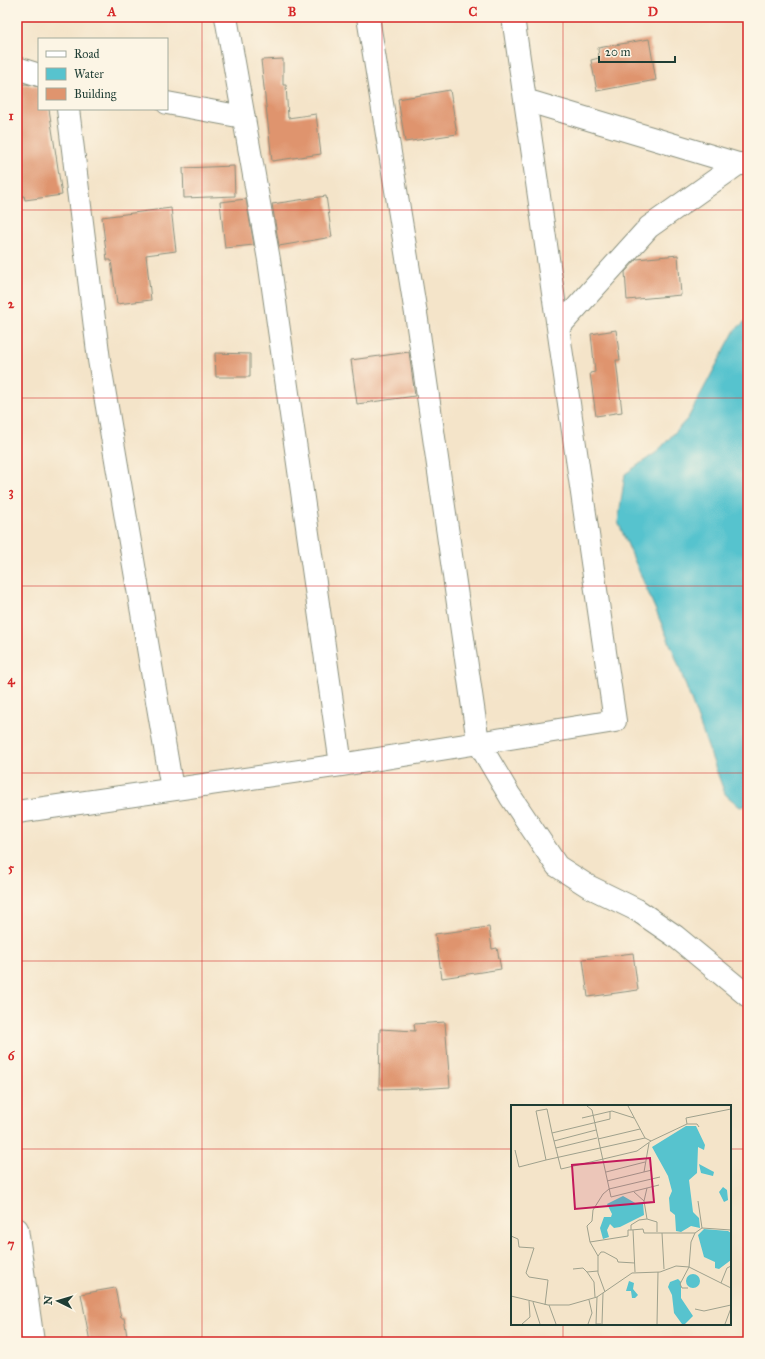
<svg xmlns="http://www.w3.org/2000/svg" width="765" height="1359" viewBox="0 0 765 1359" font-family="'IM FELL Great Primer',serif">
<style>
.water{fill:#57c3ce;stroke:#3b8081}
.building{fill:#df946e}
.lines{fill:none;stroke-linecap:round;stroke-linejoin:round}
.street-casing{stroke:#8a907e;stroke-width:24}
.street{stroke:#fff;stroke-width:22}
.grid{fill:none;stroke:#d62828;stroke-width:1;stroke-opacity:0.55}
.inset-road{fill:none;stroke:#9fa18d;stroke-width:1}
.view{fill:#c2185b;fill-opacity:0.15;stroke:#c2185b;stroke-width:2}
.inset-edge{fill:none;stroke:#1f3d34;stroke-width:2}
.neatline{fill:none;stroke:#d62828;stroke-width:1.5}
.grid-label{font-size:13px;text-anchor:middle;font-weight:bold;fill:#d62828}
</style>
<rect width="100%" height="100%" fill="#fcf5e5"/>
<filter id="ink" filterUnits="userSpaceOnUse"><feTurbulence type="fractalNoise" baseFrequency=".025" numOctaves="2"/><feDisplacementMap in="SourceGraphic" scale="8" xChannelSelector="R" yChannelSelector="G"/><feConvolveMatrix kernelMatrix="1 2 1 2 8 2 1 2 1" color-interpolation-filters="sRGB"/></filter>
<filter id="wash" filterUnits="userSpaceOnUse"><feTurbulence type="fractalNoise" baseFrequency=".012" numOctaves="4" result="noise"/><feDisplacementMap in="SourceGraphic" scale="16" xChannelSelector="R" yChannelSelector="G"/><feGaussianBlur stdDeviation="0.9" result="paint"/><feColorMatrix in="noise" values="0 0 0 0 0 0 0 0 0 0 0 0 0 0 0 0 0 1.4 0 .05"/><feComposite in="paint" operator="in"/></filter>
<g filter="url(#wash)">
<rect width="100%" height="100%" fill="#f4e4c9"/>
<!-- water -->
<path class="water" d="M 748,319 L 748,805 L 740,807 L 725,794 L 674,653 L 618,522 L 625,474 L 657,452 L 688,418 L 735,330 Z"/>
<g id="blocks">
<!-- building -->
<path class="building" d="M 649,39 L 656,80 L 597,91 L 591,60 L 599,58 L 598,48 Z
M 283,59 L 283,85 L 286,85 L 288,118 L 316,114 L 321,154 L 272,161 L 261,60 Z
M 26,84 L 39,87 L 39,109 L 49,109 L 62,195 L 25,200 L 24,196 L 17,197 L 17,85 Z
M 450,90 L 457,134 L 405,142 L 398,99 Z
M 234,166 L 235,196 L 184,198 L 183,168 Z
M 326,196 L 332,237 L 279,246 L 272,204 Z
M 246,199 L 254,245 L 225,248 L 220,202 Z
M 171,208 L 176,251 L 146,255 L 151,300 L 117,304 L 111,260 L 107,260 L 102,217 Z
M 678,255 L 681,295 L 627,300 L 625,272 L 637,259 Z
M 616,330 L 620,360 L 616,360 L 622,412 L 596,416 L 590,373 L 595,372 L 591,334 Z
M 409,352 L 415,396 L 357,404 L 351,360 Z
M 215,353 L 250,354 L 250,377 L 216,377 Z
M 489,927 L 492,949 L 497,948 L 501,969 L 442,978 L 435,934 Z
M 633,953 L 638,990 L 588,997 L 583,959 Z
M 445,1022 L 450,1087 L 419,1089 L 419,1088 L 379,1089 L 380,1029 L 415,1031 L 414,1024 Z
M 115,1288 L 121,1318 L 124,1318 L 128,1342 L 90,1342 L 81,1294 Z"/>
</g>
</g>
<g filter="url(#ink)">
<use href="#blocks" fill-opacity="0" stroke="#8a907e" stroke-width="1"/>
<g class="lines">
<defs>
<path id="street" d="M 226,17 L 269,260 L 341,765
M 368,17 L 417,320 L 478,742 L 510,796 L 557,866 L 588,886 L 637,910 L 675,936 L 748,996
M 17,68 L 39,75
M 525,100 L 738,164
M 167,103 L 243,117
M 68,109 L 99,360 L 172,789
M 559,327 L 649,227 L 738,164 L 748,164
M 17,812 L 341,765 L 615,721 L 513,17
M 17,1229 L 33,1342"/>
</defs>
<!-- street casing -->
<use href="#street" class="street-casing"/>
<!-- street -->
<use href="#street" class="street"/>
</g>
</g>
<!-- grid -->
<path class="grid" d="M 202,17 L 202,1342M 382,17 L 382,1342M 563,17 L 563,1106M 17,210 L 748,210M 17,398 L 748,398M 17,586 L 748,586M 17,773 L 748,773M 17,961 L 748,961M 17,1149 L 512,1149M 730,1149 L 748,1149M 563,1324 L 563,1342"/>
<!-- overview -->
<g transform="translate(511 1105)">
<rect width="220" height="220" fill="#f4e4c9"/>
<path d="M 175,21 L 185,21 L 194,40 L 193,45 L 187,42 L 186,68 L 178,75 L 182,107 L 188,113 L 189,123 L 180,121 L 170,127 L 165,126 L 164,110 L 159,106 L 158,93 L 161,86 L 157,71 L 141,42 ZM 188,59 L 203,67 L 202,71 L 190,68 ZM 212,82 L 216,85 L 217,95 L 213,97 L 208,87 ZM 112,91 L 126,99 L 132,98 L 133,110 L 109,122 L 103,123 L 99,119 L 96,125 L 98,132 L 92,134 L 89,123 L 93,112 L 100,112 L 101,109 L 96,99 ZM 193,124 L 217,126 L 220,128 L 220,155 L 208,164 L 204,163 L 204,157 L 193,152 L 187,130 ZM175 176a7 7 0 1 1 14 0a7 7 0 1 1-14 0ZM 167,174 L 170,177 L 170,193 L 182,211 L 174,219 L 171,219 L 163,208 L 161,190 L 157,182 L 159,177 ZM 118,176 L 123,178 L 122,184 L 127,190 L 124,193 L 121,193 L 120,186 L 115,186 Z" fill="#57c3ce"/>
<path class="inset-road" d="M 76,1 L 81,5 L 100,92 L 148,80M 117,1 L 134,33M 99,6 L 99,14 L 41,28 L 50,64 L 126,46 L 140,36 L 176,19M 71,13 L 101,6 L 123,13M 188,22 L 186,19 L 176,19 L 175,13 L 220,4M 41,28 L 36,4 L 25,6 L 35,55 L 134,33 L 140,36M 87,34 L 129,24M 43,36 L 85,25M 45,43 L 86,33M 4,45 L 8,62 L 35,55M 95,67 L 134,57M 133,67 L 138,38M 149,72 L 98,84 L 92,89 L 82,105 L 81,116 L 76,121 L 79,137 L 117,131 L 117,125 L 120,125 L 132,124 L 133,128 L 184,128M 96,76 L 141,65M 123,87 L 133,96 L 136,114 L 146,117 L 146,127M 133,96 L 136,83M 191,123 L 220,125M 120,125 L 120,120 L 128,115 L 136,114M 122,125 L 124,167M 151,128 L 153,164M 0,131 L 7,134 L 8,142 L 23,143 L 15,168 L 18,172 L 37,175 L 34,200M 79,137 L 87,151 L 87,168 L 94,187M 87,151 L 90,147 L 93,147 L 106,154 L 107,157 L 124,158M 62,164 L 72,163 L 76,167 L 87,166M 76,167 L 83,177 L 84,192M 210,178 L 216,163 L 220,161M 177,183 L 171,183 L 169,179 L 178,162 L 180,137 L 184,128 L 191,123 L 187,96M 0,191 L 37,200 L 58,200 L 86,192 L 121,168 L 149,167 L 165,161 L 178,162 L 220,183M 86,192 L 85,219 L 90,219M 22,197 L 29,219M 38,200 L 45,219M 184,204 L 193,206 L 220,200M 11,219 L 19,212 L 18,196M 77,219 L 81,208 L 78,195M 91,219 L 92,188M 146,219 L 147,167M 214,219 L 220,203"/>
<path class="view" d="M 139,53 L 143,97 L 64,104 L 61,60 Z"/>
<rect width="220" height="220" class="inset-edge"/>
</g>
<!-- margin -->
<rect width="765" height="1359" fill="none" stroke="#fcf5e5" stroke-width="44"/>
<!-- legend -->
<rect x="38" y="38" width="130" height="72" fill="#fcf5e5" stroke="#a4ab9e"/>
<rect x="46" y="51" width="20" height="6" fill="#ffffff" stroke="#a4ab9e"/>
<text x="74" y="58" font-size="12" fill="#1f3d34">Road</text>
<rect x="46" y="68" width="20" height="12" fill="#57c3ce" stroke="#a4ab9e"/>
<text x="74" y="78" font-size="12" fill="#1f3d34">Water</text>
<rect x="46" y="88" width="20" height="12" fill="#df946e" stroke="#a4ab9e"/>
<text x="74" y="98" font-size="12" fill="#1f3d34">Building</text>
<!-- north arrow -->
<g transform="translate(58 1301) rotate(275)" stroke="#fcf5e5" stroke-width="3" paint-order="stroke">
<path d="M0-3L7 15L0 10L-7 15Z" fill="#1f3d34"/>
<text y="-6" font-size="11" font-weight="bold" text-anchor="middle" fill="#1f3d34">N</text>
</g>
<!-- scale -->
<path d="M599 56v6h76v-6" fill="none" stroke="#1f3d34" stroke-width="2"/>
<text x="605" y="56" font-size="12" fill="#1f3d34" stroke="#fcf5e5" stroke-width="3" paint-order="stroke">20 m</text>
<rect x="22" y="22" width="721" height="1315" class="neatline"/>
<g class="grid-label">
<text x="112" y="16">A</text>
<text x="292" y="16">B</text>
<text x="473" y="16">C</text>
<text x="653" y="16">D</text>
<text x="11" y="120">1</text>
<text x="11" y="308">2</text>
<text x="11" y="496">3</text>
<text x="11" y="684">4</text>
<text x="11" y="872">5</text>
<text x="11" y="1060">6</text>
<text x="11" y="1248">7</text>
</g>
</svg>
